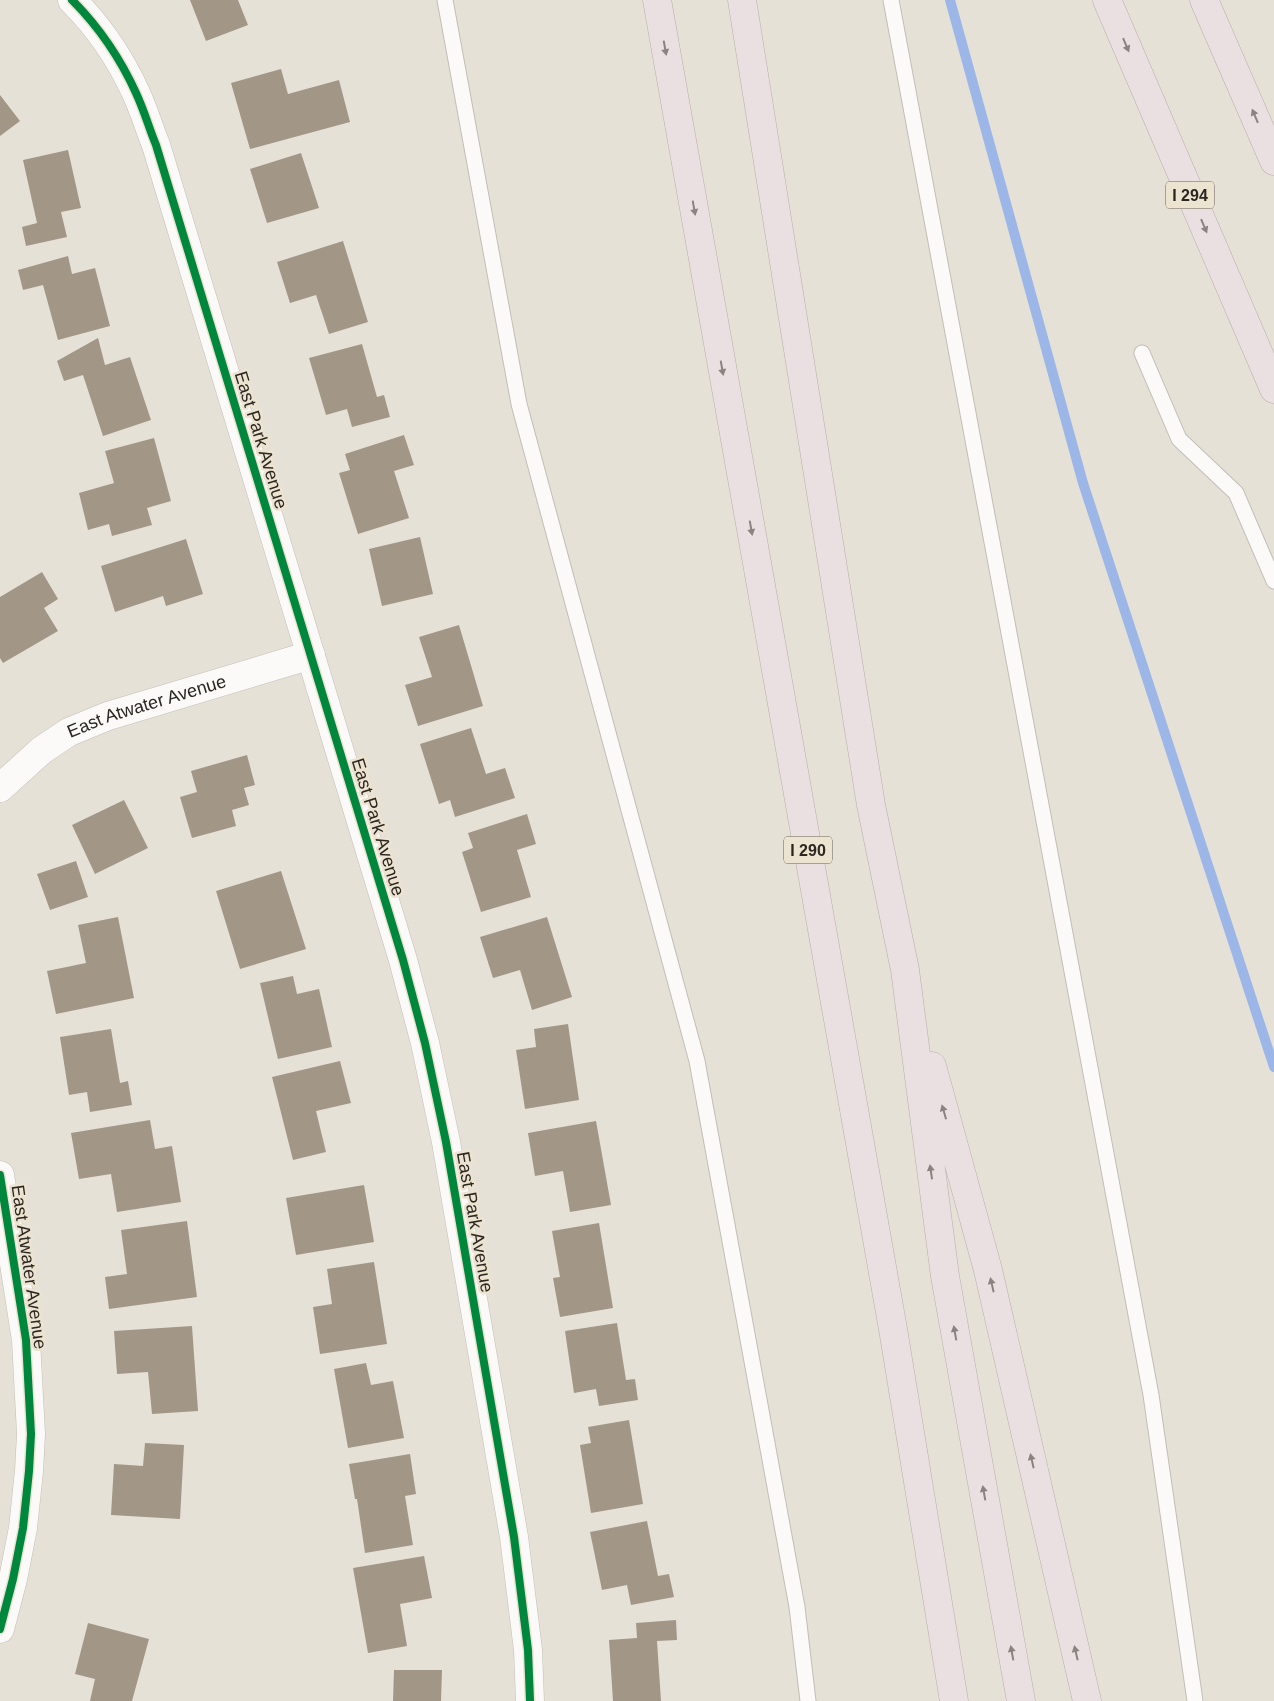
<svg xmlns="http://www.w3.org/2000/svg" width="1274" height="1701" viewBox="0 0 1274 1701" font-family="Arial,sans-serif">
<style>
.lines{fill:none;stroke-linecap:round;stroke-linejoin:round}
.stream{stroke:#9db6e8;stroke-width:10}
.building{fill:#a29687}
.lane-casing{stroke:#c2beb6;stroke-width:17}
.street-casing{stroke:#c2beb6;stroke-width:29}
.highway-casing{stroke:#b9aca9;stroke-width:29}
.lane{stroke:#fbfaf9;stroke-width:15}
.street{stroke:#fbfaf9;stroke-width:28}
.highway{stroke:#eae0e1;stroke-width:28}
.cycleway-casing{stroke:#ece3d1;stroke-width:11}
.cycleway{stroke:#00873e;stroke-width:8}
.oneway{fill:#8a8380}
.labels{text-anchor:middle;stroke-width:5;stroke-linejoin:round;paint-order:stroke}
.shield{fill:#ece3d1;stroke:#645f55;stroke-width:1}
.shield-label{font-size:16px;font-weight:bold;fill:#2a2620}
.street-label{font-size:18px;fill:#2a2620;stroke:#ece3d1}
</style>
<rect width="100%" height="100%" fill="#e6e1d7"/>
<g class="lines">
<!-- stream -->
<path class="stream" d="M 950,0 L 1083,483 L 1274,1067"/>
</g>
<!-- building -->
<path class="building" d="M 190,0 L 238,0 L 248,25 L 206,41 Z
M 281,69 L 288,94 L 339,80 L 350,122 L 250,149 L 231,83 Z
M 0,95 L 20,121 L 0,136 Z
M 68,150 L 81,208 L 61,212 L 67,237 L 26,246 L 22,227 L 37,223 L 23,160 Z
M 301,153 L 319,208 L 267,223 L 250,169 Z
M 343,241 L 368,322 L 329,334 L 316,295 L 290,303 L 277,262 Z
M 68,256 L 72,274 L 95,268 L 110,326 L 58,340 L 43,285 L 23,290 L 18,270 Z
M 98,338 L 105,365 L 130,357 L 151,420 L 103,436 L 83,375 L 64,381 L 57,361 Z
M 362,344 L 377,397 L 384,395 L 390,417 L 352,427 L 347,409 L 326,415 L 309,358 Z
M 404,435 L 414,465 L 394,471 L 409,518 L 358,534 L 339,473 L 350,470 L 345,454 Z
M 154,438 L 171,501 L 147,508 L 152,525 L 112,536 L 109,524 L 88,530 L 79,493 L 114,483 L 105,451 Z
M 420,537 L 433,594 L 382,606 L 369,549 Z
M 186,539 L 203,594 L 166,606 L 163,596 L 115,612 L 101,566 Z
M 42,572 L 58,599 L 44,608 L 58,631 L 3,663 L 0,658 L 0,597 Z
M 459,625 L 483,706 L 418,726 L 405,685 L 432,677 L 419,637 Z
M 471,728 L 486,774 L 505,768 L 515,798 L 455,817 L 450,800 L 439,804 L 420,744 Z
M 247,755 L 255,785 L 244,788 L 249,805 L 232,810 L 236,826 L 192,838 L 180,797 L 197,792 L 191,771 Z
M 124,800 L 148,848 L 95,874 L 72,825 Z
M 527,814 L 536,844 L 517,850 L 531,897 L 481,912 L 462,852 L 473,848 L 468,833 Z
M 76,861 L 88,897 L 50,910 L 37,874 Z
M 281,871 L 306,949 L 240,969 L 216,891 Z
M 118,917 L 134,998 L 56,1014 L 47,971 L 86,963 L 78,925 Z
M 547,917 L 572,997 L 532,1010 L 520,970 L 493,978 L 480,937 Z
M 293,976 L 297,994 L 319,989 L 332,1047 L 278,1059 L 260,983 Z
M 568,1024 L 579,1100 L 525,1109 L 516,1050 L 536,1047 L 534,1029 Z
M 111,1029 L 120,1083 L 128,1081 L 132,1105 L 90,1112 L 87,1092 L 69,1095 L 60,1037 Z
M 340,1061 L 351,1103 L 316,1111 L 326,1152 L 293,1160 L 272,1077 Z
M 150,1120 L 155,1149 L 172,1146 L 181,1202 L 117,1212 L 111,1174 L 79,1179 L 71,1133 Z
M 596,1121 L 611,1205 L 570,1212 L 563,1171 L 535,1176 L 528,1133 Z
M 364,1185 L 374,1242 L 296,1255 L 286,1198 Z
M 187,1221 L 197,1297 L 109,1309 L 105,1277 L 127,1274 L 121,1230 Z
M 599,1223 L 613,1308 L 560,1317 L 553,1278 L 560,1277 L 552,1231 Z
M 374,1262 L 387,1344 L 320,1354 L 313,1307 L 332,1304 L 327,1269 Z
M 617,1323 L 626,1380 L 635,1379 L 638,1400 L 599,1406 L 596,1389 L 574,1393 L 565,1331 Z
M 192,1326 L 198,1411 L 152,1414 L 148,1372 L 117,1374 L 114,1331 Z
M 366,1363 L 371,1385 L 393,1381 L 404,1438 L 348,1448 L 334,1369 Z
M 629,1420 L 643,1504 L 591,1513 L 580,1445 L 591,1443 L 588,1427 Z
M 145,1443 L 184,1445 L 180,1519 L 111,1515 L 114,1464 L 143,1466 Z
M 410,1454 L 416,1494 L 405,1496 L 413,1545 L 365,1553 L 357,1499 L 355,1499 L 349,1464 Z
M 647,1521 L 658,1576 L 669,1574 L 674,1597 L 631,1605 L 627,1585 L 602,1590 L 590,1532 Z
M 424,1556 L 432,1598 L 400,1604 L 407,1646 L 368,1653 L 353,1568 Z
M 676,1620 L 677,1640 L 657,1641 L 661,1701 L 613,1701 L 609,1640 L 637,1638 L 636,1623 Z
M 88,1623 L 149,1639 L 132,1701 L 90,1701 L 95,1679 L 75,1674 Z
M 394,1670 L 442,1670 L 441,1701 L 393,1701 Z"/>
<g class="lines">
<defs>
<path id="lane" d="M 445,0 L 519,404 L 697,1061 L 797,1607 L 808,1701
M 891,0 L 1151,1395 L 1195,1701
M 1142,353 L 1179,439 L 1236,493 L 1274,581"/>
<g id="street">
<path d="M 72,0 C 98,26 121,60 136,93 C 144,110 149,128 156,145 L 403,960 L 425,1043 L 446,1142 L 514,1537 L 528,1650 L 530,1701"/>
<path id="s1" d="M 0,788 L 42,750 L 69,732 L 108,716 L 311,655"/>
<path d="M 0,1175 L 26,1340 L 31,1434 L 29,1471 L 23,1528 L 13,1579 L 0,1629"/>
</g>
<path id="highway" d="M 657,0 L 893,1329 L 954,1701
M 742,0 L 871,805 L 905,970 L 945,1276 L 1021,1701
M 1107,0 L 1274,389
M 1204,0 L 1274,161
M 932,1066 L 988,1270 L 1087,1701"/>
</defs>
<!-- lane casing -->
<use href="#lane" class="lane-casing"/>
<!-- street casing -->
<use href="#street" class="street-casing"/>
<!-- highway casing -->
<use href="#highway" class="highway-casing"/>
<!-- lane -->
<use href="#lane" class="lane"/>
<!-- street -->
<use href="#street" class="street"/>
<!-- highway -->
<use href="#highway" class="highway"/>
<defs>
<path id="cycleway" d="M 72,0 C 98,26 121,60 136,93 C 144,110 149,128 156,145 L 403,960 L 425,1043 L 446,1142 L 514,1537 L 528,1650 L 530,1701
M 0,1175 L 26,1340 L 31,1434 L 29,1471 L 23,1528 L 13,1579 L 0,1629"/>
</defs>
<!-- cycleway casing -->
<use href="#cycleway" class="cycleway-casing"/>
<!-- cycleway -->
<use href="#cycleway" class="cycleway"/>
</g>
<!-- one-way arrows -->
<defs><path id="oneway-solid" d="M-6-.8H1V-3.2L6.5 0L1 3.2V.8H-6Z" transform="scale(1.25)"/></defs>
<g class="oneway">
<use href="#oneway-solid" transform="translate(1126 45) rotate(67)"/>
<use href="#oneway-solid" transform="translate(665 48) rotate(80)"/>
<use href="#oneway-solid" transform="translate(1255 116) rotate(-113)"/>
<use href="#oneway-solid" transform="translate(694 208) rotate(80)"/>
<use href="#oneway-solid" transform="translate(1204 226) rotate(67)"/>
<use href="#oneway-solid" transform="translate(722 368) rotate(80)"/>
<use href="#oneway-solid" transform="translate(751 528) rotate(80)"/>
<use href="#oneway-solid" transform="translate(944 1112) rotate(-106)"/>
<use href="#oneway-solid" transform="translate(931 1172) rotate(-98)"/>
<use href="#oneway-solid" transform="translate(992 1285) rotate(-103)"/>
<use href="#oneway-solid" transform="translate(955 1333) rotate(-100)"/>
<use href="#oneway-solid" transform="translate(1032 1461) rotate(-103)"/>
<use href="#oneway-solid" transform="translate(984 1493) rotate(-100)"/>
<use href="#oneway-solid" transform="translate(1012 1653) rotate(-100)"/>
<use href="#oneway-solid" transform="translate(1076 1653) rotate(-103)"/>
</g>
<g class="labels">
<!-- shield labels -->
<g class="shield">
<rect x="1166" y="181.5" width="48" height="27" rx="4"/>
<rect x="784" y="836.5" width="48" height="27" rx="4"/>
</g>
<g class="shield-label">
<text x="1190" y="201">I 294</text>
<text x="808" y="856">I 290</text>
</g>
<!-- street labels -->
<g class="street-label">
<text transform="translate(261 440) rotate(73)" y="6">East Park Avenue</text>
<text dy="6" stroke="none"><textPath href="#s1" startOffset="171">East Atwater Avenue</textPath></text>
<text transform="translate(378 827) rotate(73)" y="6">East Park Avenue</text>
<text transform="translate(475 1222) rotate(80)" y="6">East Park Avenue</text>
<text transform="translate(29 1267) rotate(82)" y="6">East Atwater Avenue</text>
</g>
</g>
</svg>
